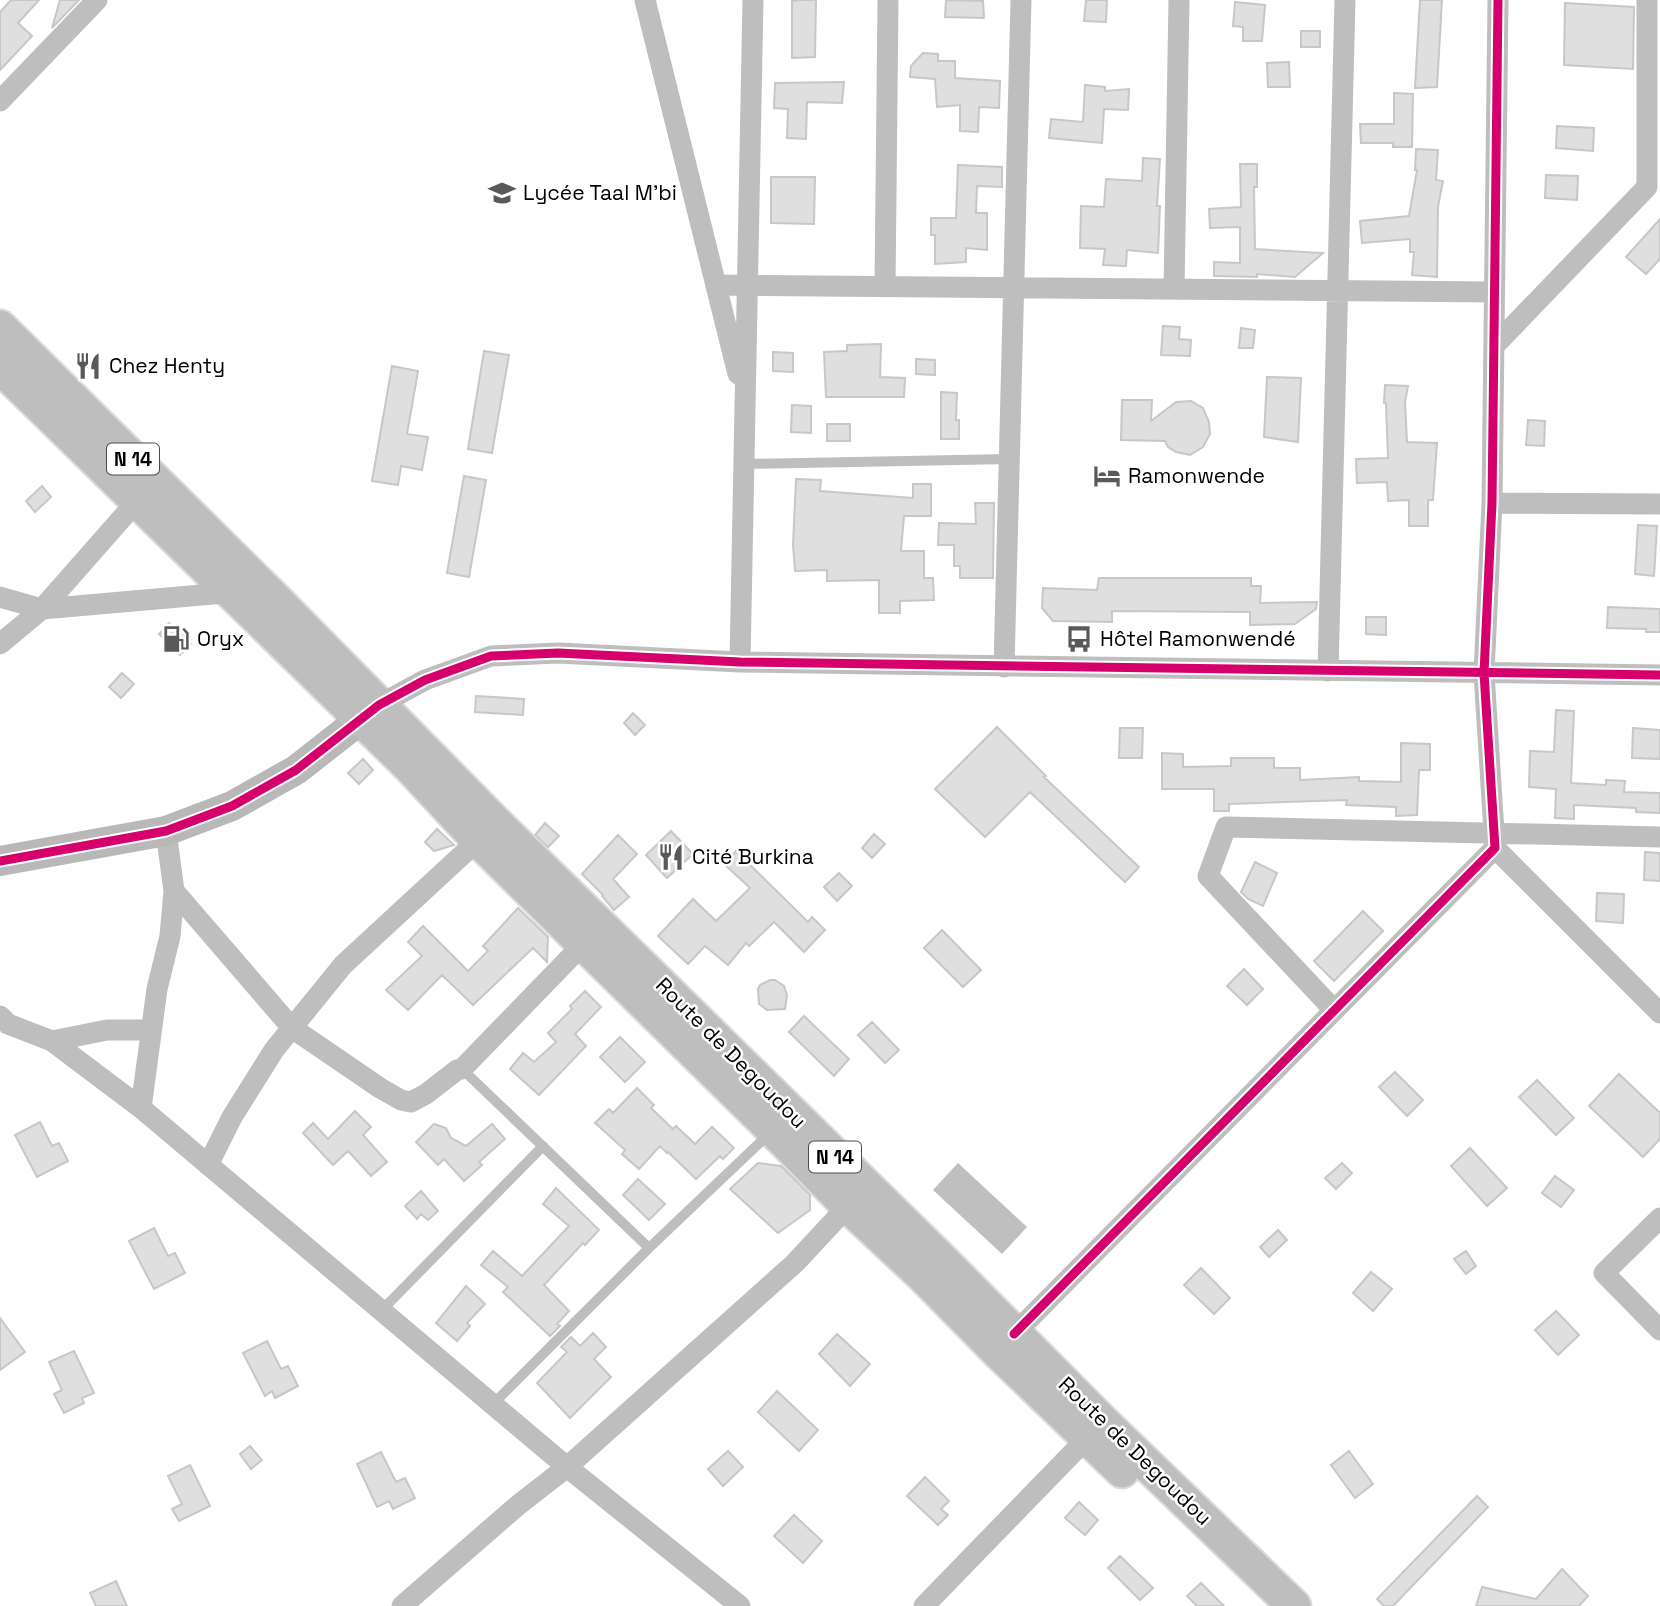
<svg xmlns="http://www.w3.org/2000/svg" width="1660" height="1606" viewBox="0 0 1660 1606" font-family="'Space Grotesk',sans-serif">
<style>
.water{fill:#bfbfbf}
.building{fill:#dfdfdf;stroke:#c7c7c7;stroke-width:2}
.lines{fill:none;stroke-linecap:round;stroke-linejoin:round}
.primary-casing{stroke:#dbdbdb;stroke-width:37}
.lane{stroke:#bebebe;stroke-width:10}
.street{stroke:#bebebe;stroke-width:21}
.secondary{stroke:#b8b8b8;stroke-width:30}
.primary{stroke:#bebebe;stroke-width:33}
.cycleway-casing{stroke:#fff;stroke-width:13}
.cycleway{stroke:#d6006c;stroke-width:9}
.labels{text-anchor:middle;stroke-width:5;stroke-linejoin:round;paint-order:stroke}
.shield{fill:#fff;stroke:#4c4c4c;stroke-width:2}
.shield-label{font-size:19px;font-weight:bold;fill:#000}
.poi-label{font-size:21px;fill:#000;stroke:#fff;text-anchor:start}
.street-label{font-size:21px;fill:#000;stroke:#fff}
</style>
<rect width="100%" height="100%" fill="#fff"/>
<!-- water -->
<path class="water" d="M 958,1163 L 1027,1227 L 1002,1254 L 933,1190 Z"/>
<!-- building -->
<path class="building" d="M 11,0 L 39,0 L 18,23 L 32,36 L 0,70 L 0,12 Z
M 60,0 L 79,0 L 52,28 Z
M 799,0 L 816,0 L 815,57 L 792,58 L 792,1 Z
M 946,0 L 983,1 L 984,18 L 945,17 Z
M 1086,0 L 1107,0 L 1106,22 L 1084,21 Z
M 1420,0 L 1442,0 L 1437,87 L 1415,88 Z
M 1235,2 L 1265,5 L 1262,41 L 1243,41 L 1243,27 L 1233,26 Z
M 1565,3 L 1634,7 L 1633,69 L 1564,65 Z
M 1301,31 L 1320,31 L 1320,47 L 1301,47 Z
M 923,53 L 938,54 L 938,61 L 955,61 L 955,78 L 1000,81 L 999,108 L 979,107 L 978,132 L 960,131 L 960,105 L 937,107 L 935,79 L 910,77 L 911,66 Z
M 1289,62 L 1290,87 L 1268,87 L 1267,63 Z
M 844,82 L 842,103 L 807,102 L 806,139 L 787,138 L 788,109 L 774,108 L 775,83 Z
M 1085,85 L 1105,87 L 1105,91 L 1129,89 L 1128,110 L 1104,109 L 1102,143 L 1049,138 L 1051,119 L 1083,122 Z
M 1394,93 L 1413,94 L 1412,147 L 1393,147 L 1393,143 L 1361,143 L 1360,124 L 1394,124 Z
M 1557,126 L 1594,128 L 1593,151 L 1556,148 Z
M 1416,149 L 1438,150 L 1436,180 L 1443,181 L 1438,207 L 1437,277 L 1412,275 L 1414,252 L 1410,252 L 1410,239 L 1362,243 L 1360,221 L 1409,216 L 1417,170 L 1415,170 Z
M 1143,158 L 1160,159 L 1157,206 L 1160,206 L 1158,253 L 1127,250 L 1126,266 L 1103,265 L 1105,249 L 1080,248 L 1081,206 L 1104,207 L 1106,179 L 1142,181 Z
M 1240,164 L 1257,164 L 1257,187 L 1254,187 L 1255,249 L 1323,253 L 1295,277 L 1257,274 L 1257,277 L 1214,276 L 1214,262 L 1240,263 L 1240,227 L 1210,228 L 1209,209 L 1241,207 Z
M 958,165 L 1002,167 L 1002,187 L 977,186 L 976,213 L 987,213 L 987,250 L 966,248 L 966,262 L 935,264 L 935,235 L 931,235 L 931,218 L 956,218 Z
M 1546,175 L 1578,176 L 1577,200 L 1545,198 Z
M 771,177 L 815,177 L 814,224 L 771,223 Z
M 1660,219 L 1660,259 L 1646,274 L 1626,257 Z
M 1163,326 L 1180,327 L 1179,339 L 1191,340 L 1190,356 L 1161,355 Z
M 1241,328 L 1255,330 L 1253,348 L 1239,348 Z
M 881,344 L 880,377 L 905,378 L 904,397 L 826,397 L 824,352 L 847,351 L 847,345 Z
M 484,351 L 509,355 L 492,453 L 468,449 Z
M 773,352 L 793,353 L 793,372 L 773,371 Z
M 916,359 L 935,360 L 935,375 L 916,374 Z
M 392,366 L 418,371 L 407,434 L 428,437 L 422,470 L 401,466 L 398,485 L 372,481 Z
M 1267,377 L 1301,378 L 1298,442 L 1264,437 Z
M 1385,385 L 1408,386 L 1405,402 L 1407,442 L 1437,443 L 1433,500 L 1428,500 L 1428,526 L 1409,526 L 1409,500 L 1388,501 L 1387,482 L 1357,483 L 1356,459 L 1388,458 L 1386,403 L 1384,403 Z
M 941,392 L 957,393 L 956,420 L 959,420 L 959,439 L 941,439 Z
M 1122,400 L 1152,400 L 1151,421 L 1176,402 L 1191,401 L 1203,408 L 1209,422 L 1210,434 L 1203,447 L 1190,455 L 1176,452 L 1168,447 L 1165,441 L 1121,440 Z
M 792,405 L 811,406 L 811,433 L 791,432 Z
M 1528,420 L 1545,421 L 1544,446 L 1526,445 Z
M 827,424 L 850,424 L 850,441 L 827,441 Z
M 464,476 L 486,480 L 469,577 L 447,573 Z
M 796,479 L 821,480 L 820,491 L 913,498 L 913,484 L 931,484 L 931,516 L 904,516 L 901,551 L 924,551 L 924,578 L 933,578 L 934,600 L 900,601 L 900,613 L 879,613 L 879,580 L 827,581 L 827,570 L 795,571 L 793,545 Z
M 42,486 L 51,497 L 35,512 L 26,501 Z
M 975,503 L 994,503 L 993,578 L 960,578 L 960,566 L 954,566 L 954,545 L 938,545 L 939,523 L 976,524 Z
M 1638,525 L 1657,526 L 1654,576 L 1635,574 Z
M 1099,578 L 1251,578 L 1251,586 L 1261,586 L 1260,603 L 1317,602 L 1316,609 L 1295,624 L 1250,625 L 1250,612 L 1112,611 L 1112,622 L 1053,621 L 1042,608 L 1043,588 L 1097,590 Z
M 1608,607 L 1660,609 L 1660,632 L 1646,632 L 1646,629 L 1607,628 Z
M 1366,617 L 1386,617 L 1386,635 L 1366,634 Z
M 169,623 L 191,644 L 180,655 L 159,634 Z
M 122,673 L 134,684 L 121,698 L 109,687 Z
M 476,696 L 524,699 L 523,715 L 475,712 Z
M 1556,710 L 1574,711 L 1571,783 L 1606,785 L 1606,780 L 1625,781 L 1624,792 L 1660,793 L 1660,813 L 1636,812 L 1636,808 L 1574,805 L 1574,819 L 1555,818 L 1556,789 L 1529,787 L 1530,751 L 1554,752 Z
M 633,713 L 645,725 L 635,735 L 624,723 Z
M 997,727 L 1046,776 L 1044,777 L 1139,867 L 1125,882 L 1030,792 L 985,837 L 935,789 Z
M 1120,728 L 1143,728 L 1142,758 L 1119,758 Z
M 1633,728 L 1660,730 L 1660,759 L 1632,758 Z
M 1401,743 L 1430,744 L 1430,770 L 1419,770 L 1417,815 L 1396,816 L 1396,807 L 1346,805 L 1347,800 L 1229,804 L 1229,811 L 1214,811 L 1214,789 L 1162,789 L 1162,753 L 1183,754 L 1183,767 L 1231,766 L 1231,758 L 1274,758 L 1274,768 L 1300,768 L 1300,780 L 1359,777 L 1359,781 L 1401,782 Z
M 363,759 L 373,770 L 359,784 L 348,773 Z
M 545,823 L 559,836 L 548,847 L 535,835 Z
M 437,829 L 454,845 L 434,851 L 425,842 Z
M 671,831 L 693,854 L 667,878 L 646,855 Z
M 874,834 L 885,844 L 872,858 L 862,848 Z
M 618,835 L 637,854 L 613,879 L 629,897 L 614,910 L 602,896 L 603,895 L 582,874 Z
M 736,851 L 808,922 L 812,917 L 825,930 L 804,952 L 774,922 L 749,946 L 746,943 L 728,965 L 705,946 L 688,964 L 658,936 L 693,899 L 716,921 L 750,888 L 724,864 Z
M 1645,852 L 1660,853 L 1660,881 L 1644,880 Z
M 1255,862 L 1277,873 L 1263,906 L 1248,899 L 1241,892 Z
M 839,873 L 852,886 L 837,901 L 824,887 Z
M 1597,893 L 1624,894 L 1623,923 L 1596,921 Z
M 518,908 L 548,937 L 547,962 L 533,948 L 473,1005 L 442,975 L 408,1010 L 386,990 L 422,956 L 408,942 L 423,926 L 468,971 L 488,951 L 483,946 Z
M 1363,911 L 1383,931 L 1334,981 L 1314,961 Z
M 942,930 L 981,970 L 963,987 L 924,948 Z
M 1244,969 L 1263,989 L 1247,1005 L 1227,986 Z
M 770,980 L 775,980 L 784,986 L 787,995 L 785,1009 L 767,1010 L 759,1004 L 758,989 L 760,985 Z
M 585,991 L 601,1007 L 575,1034 L 586,1046 L 539,1095 L 510,1069 L 523,1053 L 534,1062 L 556,1042 L 548,1033 L 572,1009 L 570,1006 Z
M 804,1016 L 849,1059 L 834,1076 L 789,1032 Z
M 872,1022 L 899,1050 L 885,1063 L 858,1035 Z
M 620,1037 L 645,1062 L 625,1082 L 600,1057 Z
M 1395,1072 L 1423,1100 L 1407,1116 L 1379,1087 Z
M 1619,1074 L 1660,1113 L 1660,1139 L 1643,1157 L 1589,1106 Z
M 1537,1080 L 1574,1118 L 1556,1135 L 1519,1097 Z
M 637,1088 L 654,1105 L 651,1108 L 673,1129 L 676,1126 L 695,1144 L 712,1127 L 734,1148 L 723,1159 L 720,1156 L 696,1179 L 668,1152 L 667,1153 L 660,1146 L 639,1169 L 622,1154 L 625,1150 L 595,1123 L 609,1109 L 613,1113 Z
M 355,1111 L 371,1127 L 363,1135 L 387,1162 L 371,1176 L 348,1151 L 333,1165 L 303,1133 L 313,1123 L 328,1139 Z
M 40,1122 L 52,1146 L 59,1143 L 68,1161 L 37,1177 L 15,1135 Z
M 434,1124 L 446,1128 L 451,1138 L 466,1146 L 492,1124 L 505,1139 L 479,1162 L 482,1165 L 464,1181 L 444,1159 L 438,1165 L 416,1142 Z
M 1470,1148 L 1507,1188 L 1487,1206 L 1451,1166 Z
M 758,1163 L 781,1166 L 810,1195 L 810,1210 L 778,1233 L 730,1189 Z
M 1342,1163 L 1352,1173 L 1336,1189 L 1325,1178 Z
M 1555,1176 L 1574,1190 L 1561,1207 L 1542,1193 Z
M 638,1179 L 665,1204 L 649,1220 L 623,1195 Z
M 556,1188 L 599,1230 L 585,1245 L 583,1243 L 544,1285 L 569,1311 L 557,1324 L 560,1326 L 550,1336 L 503,1292 L 508,1287 L 481,1265 L 493,1251 L 522,1276 L 569,1226 L 543,1204 Z
M 421,1191 L 438,1211 L 428,1220 L 421,1214 L 417,1219 L 405,1206 Z
M 154,1228 L 168,1256 L 175,1253 L 185,1273 L 154,1289 L 129,1241 Z
M 1278,1230 L 1287,1240 L 1269,1257 L 1260,1247 Z
M 1466,1251 L 1476,1266 L 1466,1274 L 1454,1259 Z
M 1201,1268 L 1230,1298 L 1214,1314 L 1184,1285 Z
M 1371,1272 L 1392,1289 L 1373,1311 L 1353,1293 Z
M 466,1286 L 485,1304 L 467,1323 L 470,1326 L 457,1341 L 436,1323 Z
M 1556,1311 L 1579,1335 L 1558,1355 L 1535,1330 Z
M 0,1318 L 25,1352 L 0,1370 Z
M 593,1333 L 606,1347 L 594,1359 L 611,1377 L 570,1418 L 537,1383 L 567,1352 L 561,1347 L 571,1337 L 580,1346 Z
M 837,1334 L 870,1364 L 850,1386 L 819,1354 Z
M 267,1341 L 281,1369 L 288,1366 L 298,1386 L 275,1398 L 272,1391 L 265,1396 L 243,1353 Z
M 74,1351 L 94,1393 L 82,1398 L 84,1403 L 64,1413 L 54,1394 L 62,1390 L 49,1362 Z
M 777,1391 L 818,1430 L 799,1451 L 758,1412 Z
M 250,1446 L 262,1460 L 251,1469 L 240,1454 Z
M 728,1451 L 743,1467 L 723,1486 L 708,1469 Z
M 1349,1451 L 1373,1484 L 1355,1498 L 1331,1465 Z
M 381,1452 L 396,1482 L 405,1478 L 415,1498 L 393,1509 L 389,1501 L 377,1507 L 357,1464 Z
M 190,1465 L 210,1506 L 179,1521 L 172,1509 L 182,1504 L 168,1476 Z
M 925,1477 L 949,1501 L 941,1509 L 948,1515 L 938,1525 L 907,1496 Z
M 1477,1496 L 1488,1507 L 1393,1606 L 1384,1606 L 1377,1599 Z
M 1079,1502 L 1098,1520 L 1085,1535 L 1065,1518 Z
M 794,1515 L 822,1541 L 803,1563 L 774,1536 Z
M 1120,1556 L 1153,1588 L 1140,1600 L 1108,1568 Z
M 1562,1569 L 1588,1596 L 1579,1606 L 1476,1606 L 1482,1587 L 1536,1599 Z
M 116,1581 L 127,1606 L 96,1606 L 90,1593 Z
M 1201,1583 L 1224,1606 L 1197,1606 L 1187,1596 Z"/>
<g class="lines">
<defs>
<path id="primary" d="M 0,327 L 278,602 L 496,823 L 940,1258 L 1103,1422 L 1294,1606
M 0,367 L 409,766 L 478,840 L 773,1130 L 848,1206 L 923,1276 L 997,1351 L 1122,1471"/>
</defs>
<!-- primary casing -->
<use href="#primary" class="primary-casing"/>
<!-- lane -->
<path class="lane" d="M 744,464 L 1010,459
M 462,1069 L 649,1248
M 381,1311 L 543,1146
M 492,1405 L 649,1248 L 771,1132"/>
<!-- street -->
<path class="street" d="M 645,0 L 738,374
M 0,101 L 97,0
M 716,285 L 1494,292
M 885,287 L 888,0
M 1174,289 L 1179,0
M 1494,346 L 1647,187 L 1647,0
M 1492,503 L 1660,504
M 0,597 L 42,609 L 137,501
M 0,644 L 42,609 L 236,592
M 740,662 L 753,0
M 1004,667 L 1021,0
M 1328,671 L 1345,0
M 379,705 L 425,680 L 491,656 L 558,653 L 740,662 L 1660,675
M 1495,848 L 1660,1013
M 174,891 L 292,1028 L 380,1088 L 401,1100 L 411,1102 L 426,1094 L 457,1070 L 462,1069 L 590,937
M 1334,1010 L 1208,876 L 1226,827 L 1660,837
M 0,1016 L 8,1024 L 52,1041 L 141,1108 L 567,1467 L 740,1606
M 52,1041 L 107,1030 L 151,1030
M 141,1108 L 157,989 L 170,936 L 174,891 L 166,831
M 208,1165 L 232,1117 L 274,1050 L 343,965 L 487,832
M 1660,1218 L 1604,1273 L 1660,1330
M 1014,1334 L 1495,848 L 1484,673 L 1492,503 L 1498,0
M 402,1606 L 517,1506 L 567,1467 L 795,1263 L 848,1206
M 924,1606 L 1094,1431"/>
<!-- secondary -->
<path class="secondary" d="M 0,861 L 166,831 L 232,806 L 296,770 L 379,705"/>
<!-- primary -->
<use href="#primary" class="primary"/>
<defs>
<path id="cycleway" d="M 0,861 L 166,831 L 232,806 L 296,770 L 379,705 L 425,680 L 491,656 L 558,653 L 740,662 L 1660,675
M 1014,1334 L 1495,848 L 1484,673 L 1492,503 L 1498,0"/>
</defs>
<!-- cycleway casing -->
<use href="#cycleway" class="cycleway-casing"/>
<!-- cycleway -->
<use href="#cycleway" class="cycleway"/>
</g>
<!-- icons -->
<defs>
<symbol id="school-bare" viewBox="-9 -9 18 18"><path d="M0-5L7-2L0 1L-7-2ZM-4 1L0 2.5L4 1V4Q0 6-4 4Z" fill="#595959" stroke="#fff" stroke-width="2.5" paint-order="stroke"/></symbol>
<symbol id="restaurant-bare" viewBox="-9 -9 18 18"><path d="M-5-6h1v4h1v-4h1v4h1v-4h1v5L-1.5 .5V6h-2V.5L-5-1ZM5-6V6H3V1.5H1.5Q1.5-4 5-6Z" fill="#595959" stroke="#fff" stroke-width="2.5" paint-order="stroke"/></symbol>
<symbol id="hotel-bare" viewBox="-9 -9 18 18"><path d="M-6-4.5h1.5V1H6V5H4.5V3h-9V5H-6ZM-4 0a1.8 1.8 0 1 1 3.6 0ZM.5 0V-2.5h3Q6-2.5 6 0Z" fill="#595959" stroke="#fff" stroke-width="2.5" paint-order="stroke"/></symbol>
<symbol id="fuel-bare" viewBox="-9 -9 18 18"><path d="M-5.5-6h7V0h2V4h1.3V-2.5L3-4.5l.8-.8L6-3V5H2.5V1h-1V6h-7ZM-4.2-4.7v3.2H.2V-4.7Z" fill="#595959" stroke="#fff" stroke-width="2.5" paint-order="stroke"/></symbol>
<symbol id="bus-bare" viewBox="-9 -9 18 18"><path d="M-5-6H5V4H4V6H2V4H-2V6H-4V4H-5ZM-3.5-4V0h7V-4ZM-3.5 1.2v1.5H-2V1.2ZM2 1.2v1.5H3.5V1.2Z" fill="#595959" stroke="#fff" stroke-width="2.5" paint-order="stroke"/></symbol>
</defs>
<g fill-rule="evenodd">
<use href="#school-bare" x="483" y="174" width="38" height="38"/>
<use href="#restaurant-bare" x="69" y="347" width="38" height="38"/>
<use href="#hotel-bare" x="1088" y="457" width="38" height="38"/>
<use href="#fuel-bare" x="157" y="620" width="38" height="38"/>
<use href="#bus-bare" x="1060" y="620" width="38" height="38"/>
<use href="#restaurant-bare" x="652" y="838" width="38" height="38"/>
</g>
<g class="labels">
<!-- shield labels -->
<g class="shield">
<rect x="107" y="443.5" width="52" height="31" rx="5"/>
<rect x="809" y="1141.5" width="52" height="31" rx="5"/>
</g>
<g class="shield-label">
<text x="133" y="466">N 14</text>
<text x="835" y="1164">N 14</text>
</g>
<!-- poi labels -->
<g class="poi-label">
<text x="523" y="200">Lycée Taal M'bi</text>
<text x="109" y="373">Chez Henty</text>
<text x="1128" y="483">Ramonwende</text>
<text x="197" y="646">Oryx</text>
<text x="1100" y="646">Hôtel Ramonwendé</text>
<text x="692" y="864">Cité Burkina</text>
</g>
<!-- street labels -->
<g class="street-label">
<text transform="translate(731 1053) rotate(45)" y="7">Route de Degoudou</text>
<text transform="translate(1135 1451) rotate(44)" y="7">Route de Degoudou</text>
</g>
</g>
</svg>
